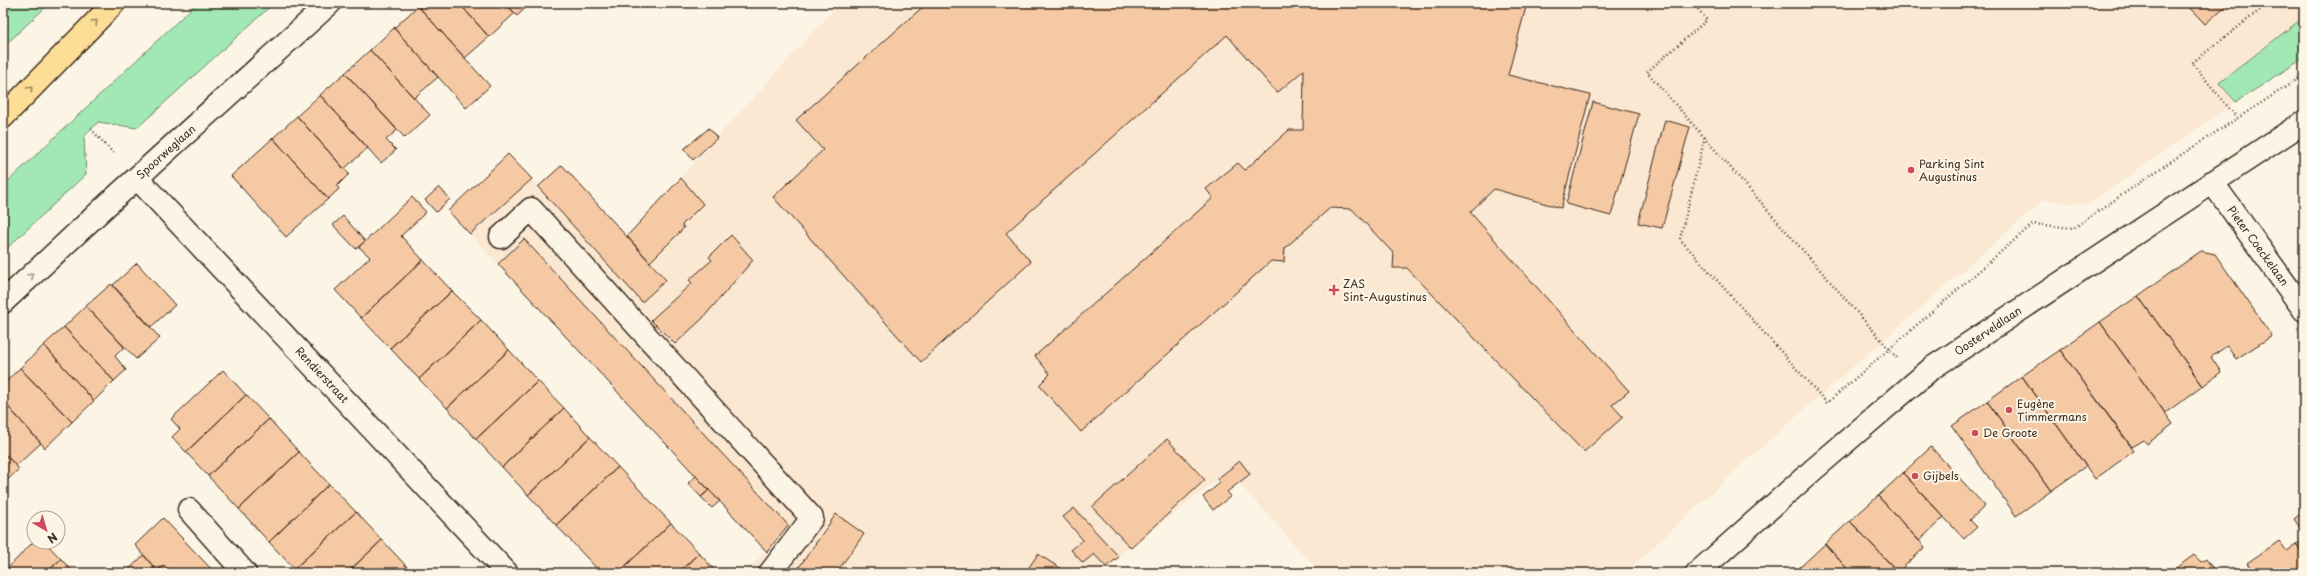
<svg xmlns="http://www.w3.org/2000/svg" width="2307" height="576" viewBox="0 0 2307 576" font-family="'Playpen Sans',sans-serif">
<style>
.built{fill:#fae8d2}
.green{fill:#a2e8b5;stroke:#6e896a}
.building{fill:#f5c9a4;stroke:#3b2a1e}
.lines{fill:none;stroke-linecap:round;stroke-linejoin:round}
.minor-casing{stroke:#3b2a1e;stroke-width:25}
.highway-casing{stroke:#3b2a1e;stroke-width:25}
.path{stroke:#3b2a1e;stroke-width:2.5;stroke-dasharray:1 3;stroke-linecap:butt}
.minor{stroke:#fcf5e5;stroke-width:22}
.highway{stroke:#fdde96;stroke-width:22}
.oneway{stroke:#9c845a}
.oneway2{stroke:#9c9082}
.poi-dot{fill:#d1495b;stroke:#fcf5e5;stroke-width:1.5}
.labels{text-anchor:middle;stroke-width:4;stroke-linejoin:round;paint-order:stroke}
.street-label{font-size:11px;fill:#3b2a1e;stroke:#fcf5e5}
.poi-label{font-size:11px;fill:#3b2a1e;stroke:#fcf5e5;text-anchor:start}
</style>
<rect width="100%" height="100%" fill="#fcf5e5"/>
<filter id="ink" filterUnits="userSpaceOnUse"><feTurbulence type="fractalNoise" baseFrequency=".025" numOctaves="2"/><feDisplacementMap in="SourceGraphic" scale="8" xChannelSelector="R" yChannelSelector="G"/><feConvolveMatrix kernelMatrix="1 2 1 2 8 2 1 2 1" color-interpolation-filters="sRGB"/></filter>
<g filter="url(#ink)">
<!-- built -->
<path class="built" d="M 840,3 L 2304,3 L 2304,58 L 2236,102 L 2087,205 L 2044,200 L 1757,451 L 1625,573 L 1320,573 L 1228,471 L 1098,573 L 749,573 L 747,570 L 766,551 L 448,211 L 508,154 L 538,186 L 562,165 L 627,236 Z"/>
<!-- green -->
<path class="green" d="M 8,3 L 50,3 L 3,47 L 3,7 Z
M 197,3 L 274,3 L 137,128 L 98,122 L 84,137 L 86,174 L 3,252 L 3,186 Z
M 2304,17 L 2304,58 L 2236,102 L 2219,83 Z"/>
<!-- building -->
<path class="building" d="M 422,3 L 459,3 L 489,37 L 465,58 L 418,6 Z
M 459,3 L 505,3 L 515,13 L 489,37 Z
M 505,3 L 531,3 L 517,16 Z
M 927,3 L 1527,3 L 1508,75 L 1590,95 L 1561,208 L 1494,189 L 1470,212 L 1629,391 L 1612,405 L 1623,417 L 1584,452 L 1407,268 L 1393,268 L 1394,254 L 1352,209 L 1330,208 L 1285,248 L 1284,262 L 1271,261 L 1081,432 L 1039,385 L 1050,374 L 1035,356 L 1213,198 L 1206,189 L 1238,163 L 1245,170 L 1289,130 L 1303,130 L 1304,70 L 1277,93 L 1227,35 L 1006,233 L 1031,262 L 921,362 L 773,197 L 823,150 L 796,120 Z
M 2185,3 L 2229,3 L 2205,24 Z
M 418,6 L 490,86 L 466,108 L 394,28 Z
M 394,28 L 438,77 L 414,98 L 370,50 Z
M 370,50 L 430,115 L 405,138 L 345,73 Z
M 345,73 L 397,130 L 386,140 L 396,150 L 381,163 L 320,95 Z
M 320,95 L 368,148 L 344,169 L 297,116 Z
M 1593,102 L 1639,114 L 1611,216 L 1566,204 Z
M 297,116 L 349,174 L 337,186 L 339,189 L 328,199 L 273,138 Z
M 1665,120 L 1690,127 L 1662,228 L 1638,223 Z
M 709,128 L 717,138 L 693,160 L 684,149 Z
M 273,138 L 328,199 L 286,237 L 231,176 Z
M 508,154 L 532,179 L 470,234 L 448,211 Z
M 562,165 L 666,280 L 642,302 L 538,187 Z
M 681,178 L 703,204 L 682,225 L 684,228 L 650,262 L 627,236 Z
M 439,187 L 450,199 L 436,212 L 425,200 Z
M 412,197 L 426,212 L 401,236 L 423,260 L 361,318 L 335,290 L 370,257 L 359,247 Z
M 343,216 L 365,241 L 356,249 L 333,225 Z
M 731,235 L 753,260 L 702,319 L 675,344 L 651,320 L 692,283 L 689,280 L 712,260 L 709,257 Z
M 524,239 L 788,525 L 767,552 L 498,264 Z
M 2201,251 L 2215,254 L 2272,336 L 2236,359 L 2227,346 L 2211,357 L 2221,372 L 2203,386 L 2138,296 Z
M 423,260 L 452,291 L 390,348 L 361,318 Z
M 137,263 L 175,305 L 151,327 L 113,285 Z
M 111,284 L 160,338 L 136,359 L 86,306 Z
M 452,291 L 481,320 L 419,379 L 390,348 Z
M 2138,296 L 2203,386 L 2165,413 L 2100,322 Z
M 86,306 L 124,347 L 115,356 L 126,370 L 114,381 L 64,327 Z
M 481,320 L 509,350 L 447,408 L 419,379 Z
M 2100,322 L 2173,424 L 2147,444 L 2144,440 L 2132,447 L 2060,350 Z
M 64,327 L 114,381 L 94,401 L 44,345 Z
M 44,345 L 94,401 L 72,422 L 20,368 Z
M 509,350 L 538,381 L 476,439 L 447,408 Z
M 2060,350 L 2134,451 L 2095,479 L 2022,376 Z
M 20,368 L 72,422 L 45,448 L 3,401 L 3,384 Z
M 223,370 L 246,395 L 186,452 L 172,437 L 180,429 L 171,419 Z
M 2022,376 L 2086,466 L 2051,491 L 1987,401 Z
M 538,381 L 564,408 L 502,467 L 476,439 Z
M 246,395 L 269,419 L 208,476 L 186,452 Z
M 3,401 L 41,443 L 16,466 L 3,452 Z
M 1987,401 L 2051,491 L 2016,516 L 1952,426 Z
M 564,408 L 590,437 L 528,495 L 502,467 Z
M 269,419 L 299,452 L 239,509 L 208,476 Z
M 590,437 L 618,467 L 556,525 L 528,495 Z
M 1167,439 L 1205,480 L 1131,548 L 1092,507 Z
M 1931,447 L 1985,506 L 1970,520 L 1977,527 L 1964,539 L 1903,473 Z
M 3,452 L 19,469 L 3,484 Z
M 299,452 L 329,484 L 269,542 L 239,509 Z
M 1240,461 L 1250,474 L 1227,492 L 1231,496 L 1213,510 L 1203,497 L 1220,483 L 1217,479 Z
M 618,467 L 671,523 L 618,573 L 601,573 L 556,525 Z
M 1903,473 L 1944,517 L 1919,541 L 1878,496 Z
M 696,476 L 709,490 L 701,497 L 688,483 Z
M 329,484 L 356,512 L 294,569 L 269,542 Z
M 709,490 L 720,501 L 712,508 L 701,497 Z
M 1878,496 L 1925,547 L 1898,572 L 1850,521 Z
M 1074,508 L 1119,557 L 1106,567 L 1094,554 L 1083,563 L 1071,550 L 1083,540 L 1063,517 Z
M 2304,511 L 2304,534 L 2294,519 Z
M 356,512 L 382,540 L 347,573 L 298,573 L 294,569 Z
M 836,514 L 864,534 L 836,573 L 795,573 Z
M 163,518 L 215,573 L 171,573 L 164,565 L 157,571 L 135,545 Z
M 1850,521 L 1892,566 L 1884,573 L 1851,573 L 1825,544 Z
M 671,523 L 699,553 L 678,573 L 618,573 Z
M 382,540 L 408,568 L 403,573 L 347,573 Z
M 2304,540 L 2304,555 L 2296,545 Z
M 34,541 L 45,542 L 61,559 L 46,573 L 3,573 Z
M 2279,541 L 2287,551 L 2296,545 L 2304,555 L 2304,573 L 2254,573 L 2247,563 Z
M 1825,544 L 1851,573 L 1802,573 L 1798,569 Z
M 699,553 L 717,573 L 678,573 Z
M 1038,554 L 1066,572 L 1065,573 L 1025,573 Z
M 144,555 L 157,571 L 164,565 L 171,573 L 125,573 Z
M 2194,555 L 2201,562 L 2206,559 L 2216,573 L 2169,573 Z
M 61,559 L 74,573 L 46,573 Z"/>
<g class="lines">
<defs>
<path id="minor" d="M 137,178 L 507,573
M 2212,182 L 2304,310
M 501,237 L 531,209 L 812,518 L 770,573
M 3,302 L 108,204 L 330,3
M 189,510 L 245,573
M 1697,573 L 1813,470 L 1932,368 L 2304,122"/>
<path id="highway" d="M 3,117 L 114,3"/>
</defs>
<!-- minor casing -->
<use href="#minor" class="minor-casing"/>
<!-- highway casing -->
<use href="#highway" class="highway-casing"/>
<!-- path -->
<path class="path" d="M 1693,3 L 1707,20 L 1647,72 L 1897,358
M 2237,118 L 2192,63 L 2269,3
M 91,129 L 115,155
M 1705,137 L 1680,239 L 1827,403 L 2033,224 L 2074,228 L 2167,164 L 2304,75"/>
<!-- minor -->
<use href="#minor" class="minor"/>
<!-- highway -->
<use href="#highway" class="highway"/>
</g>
<!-- one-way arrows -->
<defs><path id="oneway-chevron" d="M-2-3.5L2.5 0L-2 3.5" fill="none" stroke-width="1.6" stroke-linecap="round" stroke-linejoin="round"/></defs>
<g class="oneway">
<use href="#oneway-chevron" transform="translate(95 22) rotate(-46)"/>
<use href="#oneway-chevron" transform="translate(30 89) rotate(-46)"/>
</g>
<use class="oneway2" href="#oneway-chevron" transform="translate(31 276) rotate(-43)"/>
</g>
<!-- markers -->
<g class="poi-dot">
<circle cx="1911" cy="170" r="4"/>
<path d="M1332 284h4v4h4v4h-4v4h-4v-4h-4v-4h4z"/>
<circle cx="2009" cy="410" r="4"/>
<circle cx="1975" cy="433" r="4"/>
<circle cx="1915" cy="476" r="4"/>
</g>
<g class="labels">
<!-- street labels -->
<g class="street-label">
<text transform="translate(166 152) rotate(-42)" y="4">Spoorweglaan</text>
<text transform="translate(2258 246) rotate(54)" y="4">Pieter Coeckelaan</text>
<text transform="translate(1988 331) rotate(-34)" y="4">Oosterveldlaan</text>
<text transform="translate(322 375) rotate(47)" y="4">Rendierstraat</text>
</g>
<!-- poi labels -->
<g class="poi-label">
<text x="1919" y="168">Parking Sint<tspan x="1919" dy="13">Augustinus</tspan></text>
<text x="1343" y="288">ZAS<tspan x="1343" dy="13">Sint-Augustinus</tspan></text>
<text x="2017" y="408">Eugène<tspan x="2017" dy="13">Timmermans</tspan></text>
<text x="1983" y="437">De Groote</text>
<text x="1923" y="480">Gijbels</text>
</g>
</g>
<!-- margin -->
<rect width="2307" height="576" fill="none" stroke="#fcf5e5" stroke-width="16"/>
<rect x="8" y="8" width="2291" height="560" fill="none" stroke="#3b2a1e" stroke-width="1.5" filter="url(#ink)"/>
<!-- north arrow -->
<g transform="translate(46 530) rotate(142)"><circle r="19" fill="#fcf5e5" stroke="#afa495"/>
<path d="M0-3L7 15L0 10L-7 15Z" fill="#d1495b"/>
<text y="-6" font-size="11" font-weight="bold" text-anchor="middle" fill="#3b2a1e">N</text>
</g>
</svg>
